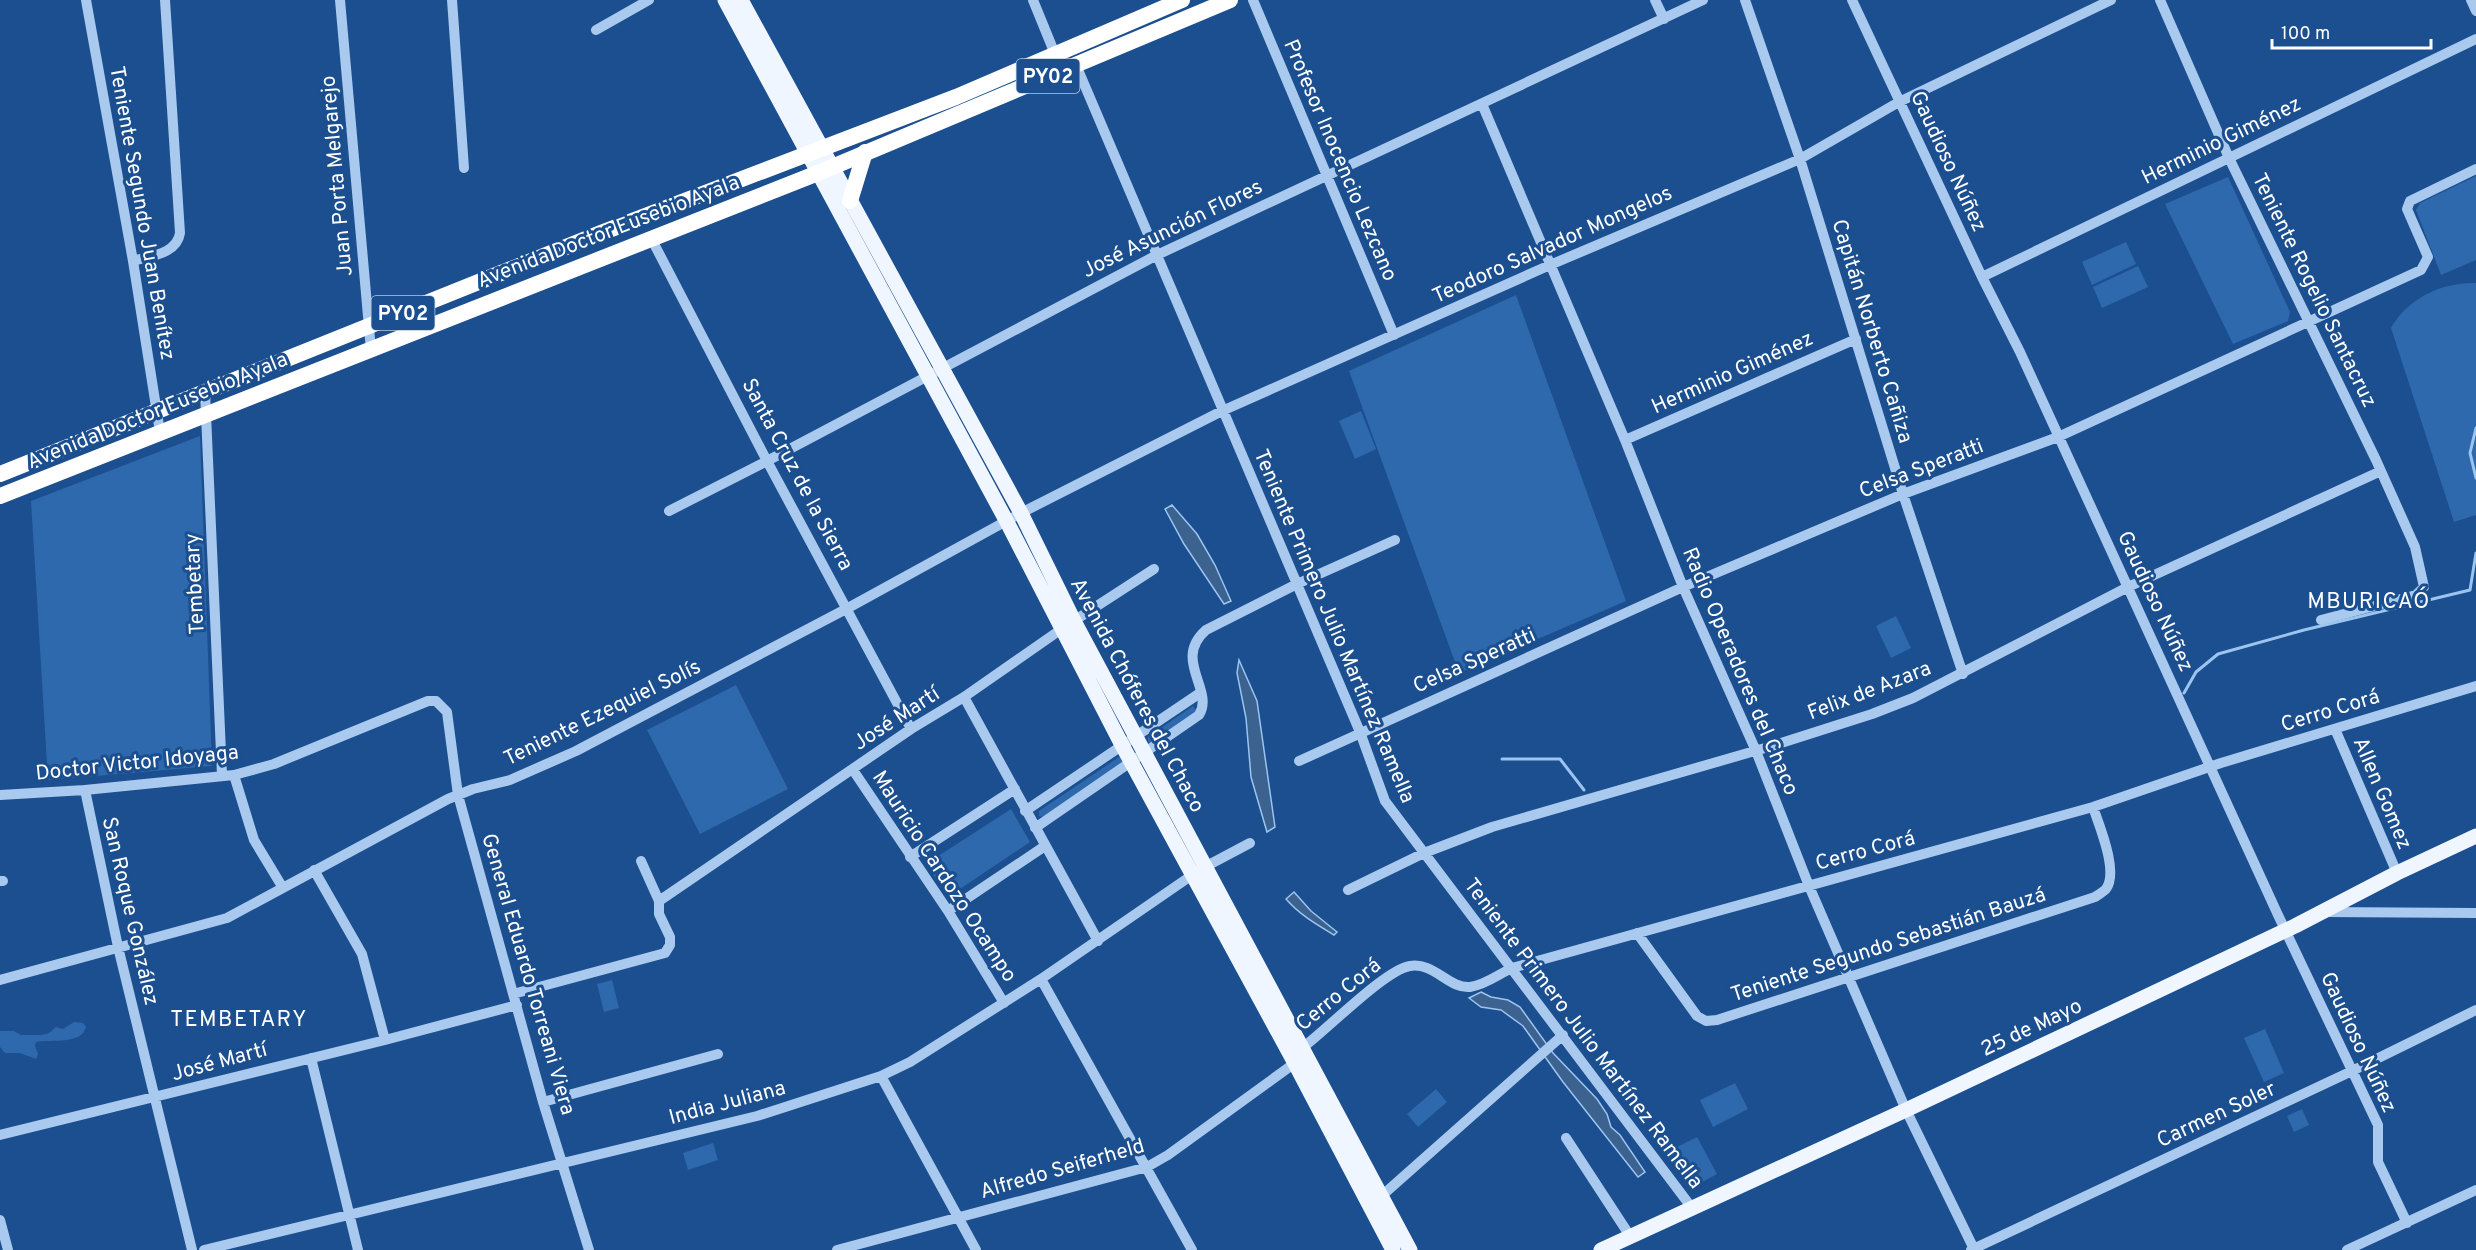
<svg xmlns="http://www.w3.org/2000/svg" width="2476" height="1250" viewBox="0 0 2476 1250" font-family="Overpass,sans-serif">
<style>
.green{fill:#2e69ad}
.water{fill:#3c6290;stroke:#9cc4f0;stroke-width:1.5}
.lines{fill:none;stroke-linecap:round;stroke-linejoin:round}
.stream{stroke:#9cc4f0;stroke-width:3}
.minor{stroke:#a9c9ee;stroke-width:10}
.major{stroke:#f0f6ff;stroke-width:15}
.highway{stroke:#fff;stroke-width:16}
.labels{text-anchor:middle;stroke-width:6;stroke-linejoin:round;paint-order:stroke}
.shield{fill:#1b4f8f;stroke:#bbcadd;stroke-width:1.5}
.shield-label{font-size:20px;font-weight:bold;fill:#fff}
.street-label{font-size:21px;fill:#fff;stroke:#1b4f8f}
.neighbourhood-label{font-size:22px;letter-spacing:1.5px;fill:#fff;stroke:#1b4f8f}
</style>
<rect width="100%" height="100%" fill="#1b4f8f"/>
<!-- green -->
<path class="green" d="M 2476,176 L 2476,260 L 2441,275 L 2416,210 L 2420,203 Z
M 2228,177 L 2290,312 L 2288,321 L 2233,344 L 2165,204 Z
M 2126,242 L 2136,264 L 2092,285 L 2082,262 Z
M 2138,266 L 2148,287 L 2102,308 L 2093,287 Z
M 2476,283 L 2476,515 L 2454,522 L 2391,328 C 2408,298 2442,282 2476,283 Z
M 1516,295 L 1626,601 L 1459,673 L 1349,371 Z
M 1361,411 L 1376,449 L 1355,459 L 1339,421 Z
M 200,436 L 212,766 L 48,780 L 31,501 Z
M 1896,616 L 1911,648 L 1891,658 L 1876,626 Z
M 736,685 L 788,789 L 700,834 L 647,730 Z
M 1193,706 L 1197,712 L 1151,743 L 1148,742 L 1148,737 Z
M 1122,755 L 1126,760 L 1043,817 L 1039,816 L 1039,811 Z
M 1011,809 L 1030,842 L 948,897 L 926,864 Z
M 612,980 L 619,1008 L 604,1012 L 597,984 Z
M 74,1022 L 83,1023 L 86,1027 C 82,1045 51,1039 36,1042 L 35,1046 L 38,1054 L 36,1059 L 20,1053 L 5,1053 L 0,1047 L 0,1031 L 14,1031 L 21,1035 L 41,1035 L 49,1033 L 56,1027 L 63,1029 Z
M 2265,1029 L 2284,1073 L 2264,1082 L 2244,1038 Z
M 1735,1083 L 1748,1109 L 1713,1127 L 1700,1100 Z
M 1436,1089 L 1447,1102 L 1418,1127 L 1407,1114 Z
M 2302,1109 L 2309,1125 L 2294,1132 L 2287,1116 Z
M 1697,1137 L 1717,1174 L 1693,1187 L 1673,1149 Z
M 713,1143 L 718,1160 L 688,1170 L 683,1153 Z"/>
<!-- water -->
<path class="water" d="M 1172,505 L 1197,534 L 1215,565 L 1231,601 L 1224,604 L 1184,544 L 1165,509 Z
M 1239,660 L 1257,701 L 1275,827 L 1267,832 L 1251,777 L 1246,718 L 1237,673 Z
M 1294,892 L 1311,911 L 1337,932 L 1334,935 C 1316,924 1300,915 1286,899 Z
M 1481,992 L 1491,997 L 1508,1000 L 1520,1007 L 1553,1053 L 1597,1099 L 1607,1114 L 1611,1127 L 1620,1135 L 1645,1172 L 1638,1177 L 1563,1082 L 1523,1026 L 1501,1010 L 1481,1007 L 1469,998 Z"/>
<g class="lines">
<!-- stream -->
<path class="stream" d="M 2476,428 L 2470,453 L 2476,478
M 2184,693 L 2196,672 L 2218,654 L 2304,630 L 2470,590 L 2476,553
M 1502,759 L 1560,759 L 1584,790"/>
<!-- minor -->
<path class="minor" d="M 86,0 L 133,261 L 160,432
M 340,0 L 371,350
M 452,0 L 464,168
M 1033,0 L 1055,54
M 1253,0 L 1394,335
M 1655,0 L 1664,19
M 1745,0 L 1800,159 L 1903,494 L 1963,674
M 1852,0 L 1982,277 L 2020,352 L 2278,915 L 2378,1125 L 2378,1162 L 2407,1223
M 2160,0 L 2229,158 L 2376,460 L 2415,547 L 2424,587 L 2416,595 L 2321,620
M 2471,0 L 2476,11
M 596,30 L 649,0
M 1076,65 L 1360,732 L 1385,801 L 1692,1208
M 1482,104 L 1625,440 L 1683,587 L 1756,751 L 1809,886 L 1906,1110 L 1974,1249
M 651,238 L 767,461 L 911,729
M 133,261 C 150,256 177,254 180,233 L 165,0
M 1982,277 L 2476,39
M 205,392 L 222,775
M 1625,440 L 1856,339
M 669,511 L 767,461 L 1157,255 L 1703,0
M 964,697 L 1098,941
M 2335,729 L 2397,873
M 1299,761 L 1683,587 L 1903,494 L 2058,437 L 2421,270 L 2428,257 L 2407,209 L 2410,201 L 2476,169
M 853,770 L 948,911 L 1004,1003
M 234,775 L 254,840 L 283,888
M 85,790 L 118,947 L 192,1250
M 0,795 L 85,790 L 234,775 L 274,764 L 428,701 L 436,701 L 447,712 L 458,795 L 543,1102 L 589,1250
M 1025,811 L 1200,693
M 1035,828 L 1199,715 C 1215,690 1172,660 1206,630 L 1297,584 L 1395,540
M 910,857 L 1015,789
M 314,870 L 362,954 L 385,1040
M 0,881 L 3,881
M 1348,890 L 1424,853 L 1492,827 L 1772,746 L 1872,714 L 1913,698 L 2128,587 L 2381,471
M 659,901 L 911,729 L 964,697 L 1063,628 L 1154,569
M 948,911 L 1045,846
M 2323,912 L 2476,913
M 1637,933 L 1697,1016 L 1706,1021 L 1717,1020 L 2095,897 C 2098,895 2103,892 2106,889 C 2119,872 2099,825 2093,807
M 1041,979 L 1192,1250
M 0,980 L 227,918 L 448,799 L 473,789 L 510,780 L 576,751 L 848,608 L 1021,513 L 1222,411 L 1550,265 L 1800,159 L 1899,102 L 2111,0
M 513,994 L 665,953 L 670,945 L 670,937 L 659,914 L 659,901 L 641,861
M 1297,1052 C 1323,1034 1384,970 1410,966 C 1434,962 1449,989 1470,987 C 1485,985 1499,974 1512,968 L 2093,807 L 2221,763 L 2476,686
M 311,1058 L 358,1250
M 881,1076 L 976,1250
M 543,1102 L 718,1054
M 0,1135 L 385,1040 L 517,1005
M 1566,1138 L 1630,1236
M 1377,1200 L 1563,1035
M 0,1220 L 8,1250
M 204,1250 L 757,1116 L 881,1076 L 910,1062 L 1041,979 L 1201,869 L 1250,843
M 837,1250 L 1147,1167 L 1168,1155 L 1299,1060
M 1971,1250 L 2352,1071 L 2476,1010
M 2347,1250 L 2476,1190"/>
<!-- major -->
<path class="major" d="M 725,0 L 1007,522 L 1122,745 L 1291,1056 L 1393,1250
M 741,0 L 1021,513 L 1074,621 L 1410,1250
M 1601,1250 L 1906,1110 L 2295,926 L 2397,873 L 2476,836"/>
<!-- highway -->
<path class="highway" d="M 850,201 L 865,152
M 0,474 L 601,233 L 956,97 L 1182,0
M 0,496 L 818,173 L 1230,0"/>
</g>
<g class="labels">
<!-- shield labels -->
<g class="shield">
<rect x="1016.5" y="59" width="63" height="34" rx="4.5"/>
<rect x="371.5" y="296" width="63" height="34" rx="4.5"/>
</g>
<g class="shield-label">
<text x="1048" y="83">PY02</text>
<text x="403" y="320">PY02</text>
</g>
<!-- street labels -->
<g class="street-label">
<text transform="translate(2221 140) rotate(-26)" y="7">Herminio Giménez</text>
<text transform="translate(1341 160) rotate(67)" y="7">Profesor Inocencio Lezcano</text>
<text transform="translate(1949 161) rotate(65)" y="7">Gaudioso Núñez</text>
<text transform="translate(336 176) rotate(-95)" y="7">Juan Porta Melgarejo</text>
<text transform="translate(143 213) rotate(80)" y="7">Teniente Segundo Juan Benítez</text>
<text transform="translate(1172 228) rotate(-26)" y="7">José Asunción Flores</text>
<text transform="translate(608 231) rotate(-21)" y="7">Avenida Doctor Eusebio Ayala</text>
<text transform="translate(1552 244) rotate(-24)" y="7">Teodoro Salvador Mongelos</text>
<text transform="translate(2315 290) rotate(64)" y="7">Teniente Rogelio Santacruz</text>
<text transform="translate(1873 331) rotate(73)" y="7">Capitán Norberto Cañiza</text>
<text transform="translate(1732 372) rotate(-24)" y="7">Herminio Giménez</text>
<text transform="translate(157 410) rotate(-22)" y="7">Avenida Doctor Eusebio Ayala</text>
<text transform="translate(1921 468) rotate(-21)" y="7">Celsa Speratti</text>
<text transform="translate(798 474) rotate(62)" y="7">Santa Cruz de la Sierra</text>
<text transform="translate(194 584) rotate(-93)" y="7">Tembetary</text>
<text transform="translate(2156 601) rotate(65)" y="7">Gaudioso Núñez</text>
<text transform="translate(1335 626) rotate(67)" y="7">Teniente Primero Julio Martínez Ramella</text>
<text transform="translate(1474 660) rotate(-24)" y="7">Celsa Speratti</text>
<text transform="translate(1741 671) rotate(67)" y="7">Radio Operadores del Chaco</text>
<text transform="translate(1869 690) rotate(-21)" y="7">Felix de Azara</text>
<text transform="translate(1138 695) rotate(62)" y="7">Avenida Chóferes del Chaco</text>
<text transform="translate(2330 710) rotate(-17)" y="7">Cerro Corá</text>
<text transform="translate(602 712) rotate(-26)" y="7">Teniente Ezequiel Solís</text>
<text transform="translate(896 718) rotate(-33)" y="7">José Martí</text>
<text transform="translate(137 762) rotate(-6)" y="7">Doctor Victor Idoyaga</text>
<text transform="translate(2383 793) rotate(67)" y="7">Allen Gomez</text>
<text transform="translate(1865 850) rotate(-15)" y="7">Cerro Corá</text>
<text transform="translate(945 876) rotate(57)" y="7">Mauricio Cardozo Ocampo</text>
<text transform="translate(131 911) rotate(77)" y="7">San Roque González</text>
<text transform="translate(1888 944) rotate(-18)" y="7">Teniente Segundo Sebastián Bauzá</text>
<text transform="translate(529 974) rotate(74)" y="7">General Eduardo Torreani Viera</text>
<text transform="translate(1338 994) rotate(-39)" y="7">Cerro Corá</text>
<text transform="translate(2031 1027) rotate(-25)" y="7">25 de Mayo</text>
<text transform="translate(1584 1033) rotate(53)" y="7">Teniente Primero Julio Martínez Ramella</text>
<text transform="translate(2359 1042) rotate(65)" y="7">Gaudioso Núñez</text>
<text transform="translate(219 1061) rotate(-15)" y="7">José Martí</text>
<text transform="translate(727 1102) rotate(-15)" y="7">India Juliana</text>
<text transform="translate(2216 1114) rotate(-25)" y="7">Carmen Soler</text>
<text transform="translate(1062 1168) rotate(-16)" y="7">Alfredo Seiferheld</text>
</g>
<!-- neighbourhood labels -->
<g class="neighbourhood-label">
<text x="2369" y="608">MBURICAÓ</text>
<text x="239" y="1026">TEMBETARY</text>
</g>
</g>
<!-- scale -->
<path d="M2272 39v9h159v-9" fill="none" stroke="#ffffff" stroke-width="3"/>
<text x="2281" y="39" font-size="18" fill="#ffffff" stroke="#1b4f8f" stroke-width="4.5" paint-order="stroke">100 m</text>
</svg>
